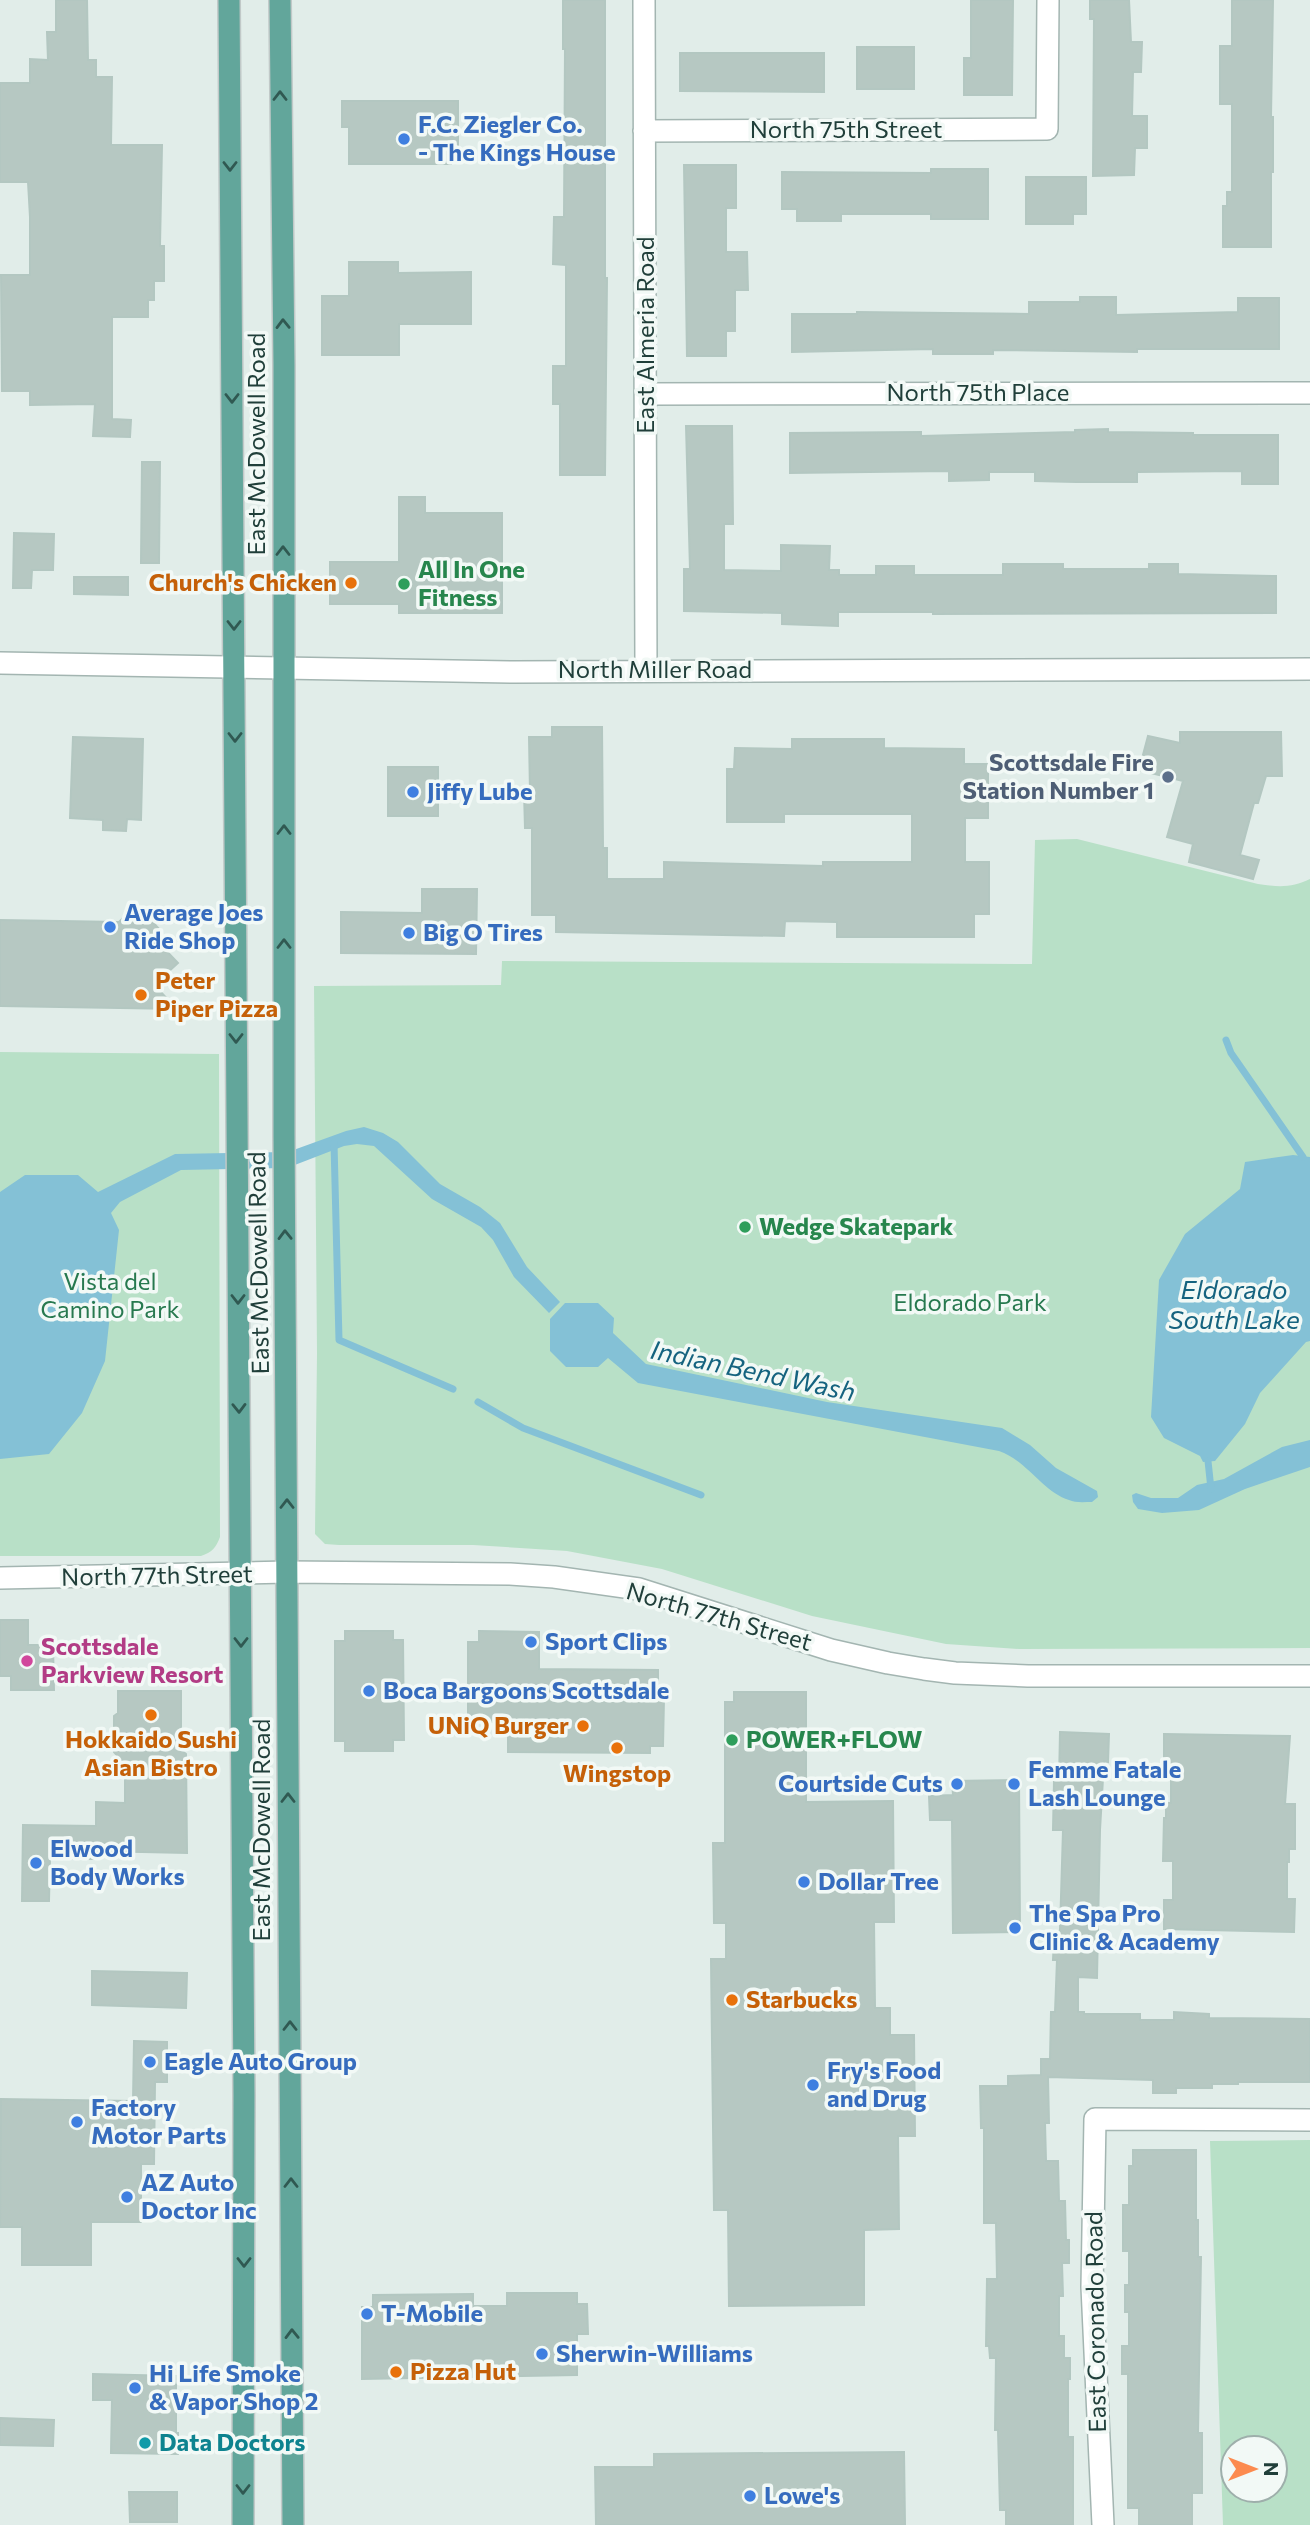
<svg xmlns="http://www.w3.org/2000/svg" width="1310" height="2525" viewBox="0 0 1310 2525" font-family="Commissioner,sans-serif">
<style>
.green{fill:#b8e0c7;fill-rule:evenodd}
.water{fill:#84c1d6}
.lines{fill:none;stroke-linecap:round;stroke-linejoin:round}
.stream{stroke:#84c1d6;stroke-width:7}
.building{fill:#b6c8c2;stroke:#b3c7c1;stroke-width:2}
.minor-casing{stroke:#a3b5b1;stroke-width:24}
.major-casing{stroke:#c1c9c8;stroke-width:24}
.minor{stroke:#fff;stroke-width:21}
.major{stroke:#62a69b;stroke-width:21}
.oneway{stroke:#305952}
.shop-dot{fill:#3f7fe0;stroke:#f2f9f6;stroke-width:2.5}
.food-dot{fill:#e8710a;stroke:#f2f9f6;stroke-width:2.5}
.leisure-dot{fill:#2e9e5b;stroke:#f2f9f6;stroke-width:2.5}
.service-dot{fill:#5c6f8a;stroke:#f2f9f6;stroke-width:2.5}
.hotel-dot{fill:#d1479c;stroke:#f2f9f6;stroke-width:2.5}
.culture-dot{fill:#0f9aa8;stroke:#f2f9f6;stroke-width:2.5}
.labels{text-anchor:middle;stroke-width:7;stroke-linejoin:round;paint-order:stroke}
.shop-label{font-size:24px;font-weight:bold;fill:#366cbe;stroke:#f2f9f6;text-anchor:start}
.street-label{font-size:24px;fill:#203f3a;stroke:#f2f9f6}
.leisure-label{font-size:24px;font-weight:bold;fill:#27864d;stroke:#f2f9f6;text-anchor:start}
.food-label{font-size:24px;font-weight:bold;fill:#c56008;stroke:#f2f9f6;text-anchor:start}
.service-label{font-size:24px;font-weight:bold;fill:#4e5e75;stroke:#f2f9f6;text-anchor:end}
.park-label{font-size:24px;fill:#27794f;stroke:#f2f9f6}
.hotel-label{font-size:24px;font-weight:bold;fill:#b23c85;stroke:#f2f9f6;text-anchor:start}
.culture-label{font-size:24px;font-weight:bold;fill:#0d838f;stroke:#f2f9f6;text-anchor:start}
.water-label{font-size:26px;font-style:italic;fill:#15637f;stroke:#f2f9f6}
</style>
<rect width="100%" height="100%" fill="#e1ede9"/>
<!-- green -->
<path class="green" d="M 1077,839 L 1258,884 C 1278,887 1292,888 1310,879 L 1310,1648 L 1019,1649 L 946,1644 L 812,1616 L 662,1569 L 567,1551 L 473,1545 L 339,1545 L 325,1544 L 315,1534 L 317,1353 L 314,986 L 501,985 L 502,961 L 1032,964 L 1035,840 Z
M 0,1052 L 219,1054 L 220,1537 C 216,1548 212,1552 201,1556 L 0,1556 Z
M 1310,2140 L 1310,2525 L 1223,2525 L 1210,2141 ZM 1233,2448 L 1275,2448 L 1275,2490 L 1233,2490 Z"/>
<!-- water -->
<path class="water" d="M 364,1127 L 383,1133 L 398,1142 L 440,1184 L 480,1207 L 500,1223 L 527,1267 L 560,1302 L 549,1313 L 514,1277 L 493,1240 L 481,1227 L 432,1199 L 374,1146 L 357,1144 L 344,1146 L 287,1168 L 181,1170 L 120,1202 L 111,1213 L 119,1230 L 105,1361 L 82,1413 L 49,1454 L 0,1459 L 0,1192 L 25,1175 L 78,1175 L 98,1192 L 175,1154 L 288,1152 L 346,1131 Z
M 1293,1155 L 1310,1157 L 1310,1341 L 1306,1342 L 1260,1393 L 1245,1424 L 1215,1461 L 1203,1462 L 1200,1456 L 1164,1438 L 1151,1417 L 1159,1280 L 1185,1234 L 1240,1189 L 1245,1162 Z
M 565,1303 L 598,1303 L 614,1318 L 613,1333 L 646,1364 L 827,1402 L 1002,1428 L 1030,1445 L 1056,1468 L 1097,1491 L 1098,1497 L 1092,1502 C 1084,1502 1075,1503 1069,1500 C 1044,1493 1026,1460 999,1451 L 638,1383 L 608,1358 L 598,1367 L 566,1367 L 550,1351 L 550,1319 Z
M 1310,1440 L 1310,1467 L 1245,1489 L 1199,1510 L 1162,1513 L 1138,1509 L 1133,1502 L 1132,1495 L 1136,1493 L 1151,1498 L 1178,1498 L 1197,1485 L 1224,1479 L 1282,1447 Z"/>
<g class="lines">
<!-- stream -->
<path class="stream" d="M 1226,1040 L 1231,1053 L 1303,1157
M 334,1143 L 339,1340 L 453,1389
M 478,1402 L 523,1428 L 701,1495
M 1208,1461 L 1211,1489"/>
</g>
<!-- building -->
<path class="building" d="M 56,0 L 87,0 L 88,60 L 96,60 L 96,77 L 112,77 L 111,145 L 162,145 L 160,246 L 164,246 L 164,281 L 154,281 L 154,300 L 148,300 L 148,317 L 112,317 L 112,419 L 131,420 L 130,437 L 93,436 L 95,404 L 30,405 L 30,391 L 2,391 L 1,275 L 30,275 L 30,217 L 28,182 L 0,182 L 0,83 L 30,83 L 30,59 L 48,60 L 47,32 L 56,32 Z
M 563,0 L 605,0 L 605,278 L 607,278 L 605,475 L 560,475 L 560,404 L 553,404 L 553,366 L 566,366 L 566,265 L 553,264 L 554,217 L 564,217 L 565,49 L 563,49 Z
M 971,0 L 1013,0 L 1012,95 L 964,95 L 964,58 L 971,58 Z
M 1090,0 L 1129,0 L 1131,42 L 1142,42 L 1141,72 L 1133,72 L 1132,116 L 1147,116 L 1147,148 L 1135,148 L 1134,175 L 1093,176 L 1094,19 L 1090,19 Z
M 1232,0 L 1273,0 L 1271,117 L 1273,117 L 1273,172 L 1271,172 L 1271,247 L 1223,247 L 1223,206 L 1227,206 L 1227,192 L 1232,192 L 1232,104 L 1220,104 L 1220,46 L 1232,46 Z
M 857,47 L 914,47 L 914,89 L 857,89 Z
M 680,53 L 824,53 L 824,92 L 680,91 Z
M 342,101 L 458,101 L 458,151 L 451,151 L 451,164 L 349,164 L 349,127 L 342,127 Z
M 684,165 L 736,165 L 736,208 L 726,208 L 726,252 L 747,252 L 748,290 L 735,290 L 735,331 L 726,331 L 726,356 L 687,356 Z
M 931,169 L 988,169 L 988,219 L 931,219 L 931,214 L 841,214 L 841,221 L 797,221 L 797,209 L 782,209 L 782,172 L 931,173 Z
M 1026,177 L 1086,177 L 1086,214 L 1073,214 L 1073,224 L 1026,224 Z
M 349,262 L 398,262 L 398,273 L 471,272 L 471,324 L 399,324 L 399,355 L 322,355 L 322,296 L 349,296 Z
M 1080,297 L 1116,297 L 1116,315 L 1238,312 L 1238,298 L 1279,298 L 1279,349 L 1137,349 L 1137,352 L 993,350 L 993,354 L 933,354 L 933,349 L 792,352 L 792,314 L 857,314 L 857,312 L 1029,314 L 1029,302 L 1080,302 Z
M 686,426 L 732,426 L 733,524 L 724,524 L 724,570 L 781,571 L 781,545 L 830,546 L 829,570 L 839,570 L 839,575 L 876,575 L 876,566 L 914,566 L 914,575 L 1003,575 L 1003,564 L 1063,564 L 1063,569 L 1149,569 L 1149,564 L 1178,564 L 1178,574 L 1276,576 L 1276,613 L 933,614 L 933,612 L 838,612 L 838,626 L 782,624 L 782,613 L 684,611 L 684,569 L 690,569 Z
M 1108,429 L 1108,432 L 1193,433 L 1193,435 L 1278,435 L 1278,484 L 1242,484 L 1242,471 L 1137,472 L 1137,482 L 1076,482 L 1035,481 L 1035,472 L 989,472 L 989,480 L 949,481 L 949,471 L 790,473 L 790,433 L 921,432 L 921,436 L 1075,432 L 1075,430 Z
M 142,462 L 160,462 L 159,563 L 141,563 Z
M 399,497 L 425,497 L 425,513 L 502,513 L 502,613 L 399,613 L 399,604 L 330,604 L 330,562 L 399,562 Z
M 14,533 L 54,534 L 53,570 L 32,570 L 31,588 L 13,588 Z
M 74,577 L 128,577 L 128,595 L 74,594 Z
M 552,727 L 602,727 L 603,848 L 607,848 L 607,879 L 664,879 L 664,862 L 823,866 L 823,862 L 912,862 L 912,814 L 784,814 L 784,822 L 727,822 L 727,769 L 734,769 L 735,748 L 792,749 L 792,739 L 884,739 L 884,748 L 964,749 L 964,764 L 988,764 L 988,818 L 965,818 L 965,862 L 989,862 L 989,914 L 974,914 L 974,937 L 837,937 L 837,922 L 785,921 L 784,936 L 556,932 L 556,915 L 532,915 L 532,828 L 525,828 L 524,792 L 530,792 L 529,737 L 552,737 Z
M 1180,732 L 1281,732 L 1282,776 L 1266,776 L 1258,803 L 1254,803 L 1240,855 L 1259,860 L 1253,879 L 1189,862 L 1193,844 L 1167,837 L 1183,781 L 1139,770 L 1148,736 L 1180,743 Z
M 73,737 L 143,739 L 141,820 L 127,819 L 126,831 L 103,830 L 103,820 L 70,818 Z
M 388,767 L 438,767 L 438,816 L 388,816 Z
M 422,889 L 477,889 L 476,954 L 341,953 L 341,912 L 422,913 Z
M 128,913 L 135,921 L 144,913 L 162,932 L 155,939 L 178,963 L 154,985 L 177,1009 L 0,1006 L 0,920 L 119,922 Z
M 0,1620 L 28,1620 L 28,1645 L 53,1645 L 54,1690 L 11,1690 L 11,1676 L 0,1676 Z
M 345,1631 L 393,1631 L 393,1640 L 403,1640 L 404,1740 L 393,1740 L 393,1751 L 345,1751 L 345,1741 L 335,1741 L 335,1641 L 345,1641 Z
M 479,1631 L 539,1632 L 539,1669 L 658,1670 L 658,1698 L 664,1698 L 663,1746 L 650,1746 L 650,1753 L 508,1752 L 508,1722 L 468,1722 L 468,1642 L 479,1642 Z
M 118,1691 L 181,1691 L 181,1750 L 186,1754 L 187,1853 L 96,1851 L 95,1859 L 50,1858 L 49,1901 L 22,1901 L 23,1825 L 96,1826 L 96,1802 L 125,1803 L 125,1764 L 114,1752 L 114,1716 L 118,1713 Z
M 734,1692 L 806,1692 L 806,1802 L 893,1801 L 894,1922 L 874,1922 L 875,2008 L 890,2008 L 890,2035 L 914,2035 L 915,2136 L 898,2136 L 899,2229 L 864,2230 L 864,2305 L 729,2306 L 728,2210 L 714,2210 L 711,1959 L 726,1959 L 726,1923 L 714,1923 L 713,1843 L 725,1843 L 725,1702 L 734,1702 Z
M 1060,1732 L 1109,1734 L 1108,1762 L 1104,1761 L 1100,1830 L 1097,1978 L 1078,1977 L 1078,2012 L 1084,2012 L 1084,2014 L 1140,2014 L 1140,2020 L 1174,2020 L 1174,2012 L 1209,2014 L 1209,2018 L 1310,2019 L 1310,2082 L 1238,2082 L 1238,2084 L 1212,2084 L 1212,2088 L 1176,2088 L 1176,2093 L 1153,2093 L 1153,2080 L 1048,2077 L 1049,2123 L 1045,2123 L 1046,2161 L 1058,2161 L 1059,2201 L 1065,2201 L 1066,2240 L 1069,2240 L 1069,2263 L 1062,2263 L 1063,2296 L 1059,2296 L 1059,2336 L 1064,2336 L 1064,2358 L 1070,2358 L 1070,2379 L 1068,2379 L 1068,2437 L 1073,2437 L 1073,2525 L 1006,2525 L 1006,2510 L 1000,2510 L 998,2430 L 995,2430 L 996,2358 L 990,2358 L 989,2346 L 986,2346 L 987,2279 L 997,2279 L 996,2223 L 984,2223 L 984,2128 L 981,2128 L 980,2086 L 1008,2086 L 1008,2076 L 1041,2075 L 1041,2059 L 1050,2059 L 1051,2012 L 1055,2012 L 1057,1960 L 1053,1960 L 1054,1938 L 1060,1930 L 1063,1830 L 1053,1830 L 1054,1782 L 1059,1782 Z
M 1164,1734 L 1290,1736 L 1285,1804 L 1295,1804 L 1295,1849 L 1289,1849 L 1289,1862 L 1287,1862 L 1287,1899 L 1295,1899 L 1294,1932 L 1164,1929 L 1164,1900 L 1173,1900 L 1173,1861 L 1163,1861 L 1164,1818 L 1166,1818 L 1166,1803 L 1171,1803 L 1171,1765 L 1164,1765 Z
M 1019,1780 L 1020,1932 L 953,1933 L 952,1820 L 930,1820 L 929,1796 L 953,1795 L 952,1781 Z
M 92,1971 L 187,1973 L 186,2008 L 92,2005 Z
M 134,2041 L 167,2042 L 167,2082 L 155,2082 L 154,2164 L 141,2164 L 141,2222 L 91,2222 L 91,2265 L 22,2265 L 22,2227 L 0,2227 L 1,2099 L 133,2101 Z
M 1133,2150 L 1196,2150 L 1196,2220 L 1198,2220 L 1198,2257 L 1201,2257 L 1198,2433 L 1202,2433 L 1202,2493 L 1192,2493 L 1192,2525 L 1139,2525 L 1139,2508 L 1128,2508 L 1128,2374 L 1122,2374 L 1122,2346 L 1129,2346 L 1129,2312 L 1125,2312 L 1125,2285 L 1129,2285 L 1129,2251 L 1123,2251 L 1123,2205 L 1129,2205 L 1129,2166 L 1133,2166 Z
M 507,2293 L 577,2293 L 577,2304 L 587,2304 L 588,2334 L 577,2334 L 577,2375 L 362,2379 L 362,2307 L 373,2307 L 373,2295 L 473,2294 L 473,2306 L 507,2306 Z
M 93,2374 L 176,2376 L 176,2433 L 178,2433 L 178,2454 L 111,2453 L 112,2400 L 93,2400 Z
M 0,2418 L 54,2420 L 53,2446 L 0,2445 Z
M 904,2452 L 905,2525 L 596,2525 L 595,2467 L 654,2467 L 654,2454 Z
M 129,2492 L 177,2492 L 177,2522 L 130,2522 Z"/>
<g class="lines">
<defs>
<path id="minor" d="M 644,0 L 646,670
M 644,131 L 1047,129 L 1048,0
M 646,394 L 1310,393
M 0,663 L 515,672 L 1310,669
M 0,1578 L 287,1572 L 510,1574 L 554,1577 L 639,1589 L 831,1650 L 888,1663 L 924,1669 L 955,1673 L 1028,1676 L 1310,1676
M 1103,2525 L 1092,2287 L 1095,2119 L 1310,2120"/>
<path id="major" d="M 229,0 L 244,2095 L 243,2525
M 280,0 L 284,365 L 284,1135 L 293,2525"/>
</defs>
<!-- minor casing -->
<use href="#minor" class="minor-casing"/>
<!-- major casing -->
<use href="#major" class="major-casing"/>
<!-- minor -->
<use href="#minor" class="minor"/>
<!-- major -->
<use href="#major" class="major"/>
</g>
<!-- one-way arrows -->
<defs><path id="oneway-chevron" d="M-2-3.5L2.5 0L-2 3.5" fill="none" stroke-width="1.6" stroke-linecap="round" stroke-linejoin="round" transform="scale(1.75)"/></defs>
<g class="oneway">
<use href="#oneway-chevron" transform="translate(280 96) rotate(-90)"/>
<use href="#oneway-chevron" transform="translate(230 166) rotate(90)"/>
<use href="#oneway-chevron" transform="translate(283 324) rotate(-91)"/>
<use href="#oneway-chevron" transform="translate(232 398) rotate(90)"/>
<use href="#oneway-chevron" transform="translate(283 551) rotate(-90)"/>
<use href="#oneway-chevron" transform="translate(234 625) rotate(90)"/>
<use href="#oneway-chevron" transform="translate(235 737) rotate(90)"/>
<use href="#oneway-chevron" transform="translate(284 830) rotate(-90)"/>
<use href="#oneway-chevron" transform="translate(284 944) rotate(-90)"/>
<use href="#oneway-chevron" transform="translate(236 1038) rotate(90)"/>
<use href="#oneway-chevron" transform="translate(285 1235) rotate(-91)"/>
<use href="#oneway-chevron" transform="translate(238 1299) rotate(90)"/>
<use href="#oneway-chevron" transform="translate(239 1408) rotate(89)"/>
<use href="#oneway-chevron" transform="translate(287 1504) rotate(-90)"/>
<use href="#oneway-chevron" transform="translate(241 1642) rotate(90)"/>
<use href="#oneway-chevron" transform="translate(288 1798) rotate(-90)"/>
<use href="#oneway-chevron" transform="translate(290 2026) rotate(-90)"/>
<use href="#oneway-chevron" transform="translate(291 2183) rotate(-90)"/>
<use href="#oneway-chevron" transform="translate(244 2262) rotate(90)"/>
<use href="#oneway-chevron" transform="translate(292 2334) rotate(-91)"/>
<use href="#oneway-chevron" transform="translate(243 2489) rotate(90)"/>
</g>
<!-- markers -->
<g class="shop-dot">
<circle cx="404" cy="139" r="7"/>
<circle cx="413" cy="792" r="7"/>
<circle cx="110" cy="927" r="7"/>
<circle cx="409" cy="933" r="7"/>
<circle cx="531" cy="1642" r="7"/>
<circle cx="369" cy="1691" r="7"/>
<circle cx="957" cy="1784" r="7"/>
<circle cx="1014" cy="1784" r="7"/>
<circle cx="36" cy="1863" r="7"/>
<circle cx="804" cy="1882" r="7"/>
<circle cx="1015" cy="1928" r="7"/>
<circle cx="150" cy="2062" r="7"/>
<circle cx="813" cy="2085" r="7"/>
<circle cx="77" cy="2122" r="7"/>
<circle cx="127" cy="2197" r="7"/>
<circle cx="367" cy="2314" r="7"/>
<circle cx="542" cy="2354" r="7"/>
<circle cx="135" cy="2388" r="7"/>
<circle cx="750" cy="2496" r="7"/>
</g>
<g class="food-dot">
<circle cx="351" cy="583" r="7"/>
<circle cx="141" cy="995" r="7"/>
<circle cx="151" cy="1715" r="7"/>
<circle cx="583" cy="1726" r="7"/>
<circle cx="617" cy="1748" r="7"/>
<circle cx="732" cy="2000" r="7"/>
<circle cx="396" cy="2372" r="7"/>
</g>
<g class="leisure-dot">
<circle cx="404" cy="584" r="7"/>
<circle cx="745" cy="1227" r="7"/>
<circle cx="732" cy="1740" r="7"/>
</g>
<circle class="service-dot" cx="1168" cy="777" r="7"/>
<circle class="hotel-dot" cx="27" cy="1661" r="7"/>
<circle class="culture-dot" cx="145" cy="2443" r="7"/>
<g class="labels">
<!-- shop labels -->
<g class="shop-label">
<text x="418" y="133">F.C. Ziegler Co.<tspan x="418" dy="28">- The Kings House</tspan></text>
<text x="427" y="800">Jiffy Lube</text>
<text x="124" y="921">Average Joes<tspan x="124" dy="28">Ride Shop</tspan></text>
<text x="423" y="941">Big O Tires</text>
<text x="545" y="1650">Sport Clips</text>
<text x="383" y="1699">Boca Bargoons Scottsdale</text>
<text x="1028" y="1778">Femme Fatale<tspan x="1028" dy="28">Lash Lounge</tspan></text>
<text x="943" y="1792" text-anchor="end">Courtside Cuts</text>
<text x="50" y="1857">Elwood<tspan x="50" dy="28">Body Works</tspan></text>
<text x="818" y="1890">Dollar Tree</text>
<text x="1029" y="1922">The Spa Pro<tspan x="1029" dy="28">Clinic &amp; Academy</tspan></text>
<text x="164" y="2070">Eagle Auto Group</text>
<text x="827" y="2079">Fry's Food<tspan x="827" dy="28">and Drug</tspan></text>
<text x="91" y="2116">Factory<tspan x="91" dy="28">Motor Parts</tspan></text>
<text x="141" y="2191">AZ Auto<tspan x="141" dy="28">Doctor Inc</tspan></text>
<text x="381" y="2322">T-Mobile</text>
<text x="556" y="2362">Sherwin-Williams</text>
<text x="149" y="2382">Hi Life Smoke<tspan x="149" dy="28">&amp; Vapor Shop 2</tspan></text>
<text x="764" y="2504">Lowe's</text>
</g>
<!-- street labels -->
<g class="street-label">
<text x="846" y="138">North 75th Street</text>
<text transform="translate(646 335) rotate(-90)" y="8">East Almeria Road</text>
<text x="978" y="401">North 75th Place</text>
<text transform="translate(257 444) rotate(-90)" y="8">East McDowell Road</text>
<text x="655" y="678">North Miller Road</text>
<text transform="translate(259 1263) rotate(-91)" y="8">East McDowell Road</text>
<text transform="translate(157 1576) rotate(-1)" y="8">North 77th Street</text>
<text transform="translate(719 1617) rotate(16)" y="8">North 77th Street</text>
<text transform="translate(262 1830) rotate(-90)" y="8">East McDowell Road</text>
<text transform="translate(1096 2322) rotate(-91)" y="8">East Coronado Road</text>
</g>
<!-- leisure labels -->
<g class="leisure-label">
<text x="418" y="578">All In One<tspan x="418" dy="28">Fitness</tspan></text>
<text x="759" y="1235">Wedge Skatepark</text>
<text x="746" y="1748">POWER+FLOW</text>
</g>
<!-- food labels -->
<g class="food-label">
<text x="337" y="591" text-anchor="end">Church's Chicken</text>
<text x="155" y="989">Peter<tspan x="155" dy="28">Piper Pizza</tspan></text>
<text x="569" y="1734" text-anchor="end">UNiQ Burger</text>
<text x="151" y="1748" text-anchor="middle">Hokkaido Sushi<tspan x="151" dy="28">Asian Bistro</tspan></text>
<text x="617" y="1782" text-anchor="middle">Wingstop</text>
<text x="746" y="2008">Starbucks</text>
<text x="410" y="2380">Pizza Hut</text>
</g>
<!-- service labels -->
<g class="service-label">
<text x="1154" y="771">Scottsdale Fire<tspan x="1154" dy="28">Station Number 1</tspan></text>
</g>
<!-- park labels -->
<g class="park-label">
<text x="110" y="1290">Vista del<tspan x="110" dy="28">Camino Park</tspan></text>
<text x="970" y="1311">Eldorado Park</text>
</g>
<!-- hotel labels -->
<g class="hotel-label">
<text x="41" y="1655">Scottsdale<tspan x="41" dy="28">Parkview Resort</tspan></text>
</g>
<!-- culture labels -->
<g class="culture-label">
<text x="159" y="2451">Data Doctors</text>
</g>
<!-- water labels -->
<g class="water-label">
<text x="1234" y="1299">Eldorado<tspan x="1234" dy="30">South Lake</tspan></text>
<text transform="translate(753 1371) rotate(12)" y="9">Indian Bend Wash</text>
</g>
</g>
<!-- north arrow -->
<g transform="translate(1254 2469) rotate(90)"><circle r="33" fill="#f2f9f6" stroke="#9eafab" stroke-width="2"/>
<path d="M0-5L12 26L0 18L-12 26Z" fill="#fc8b4f"/>
<text y="-10" font-size="19" font-weight="bold" text-anchor="middle" fill="#203f3a">N</text>
</g>
</svg>
